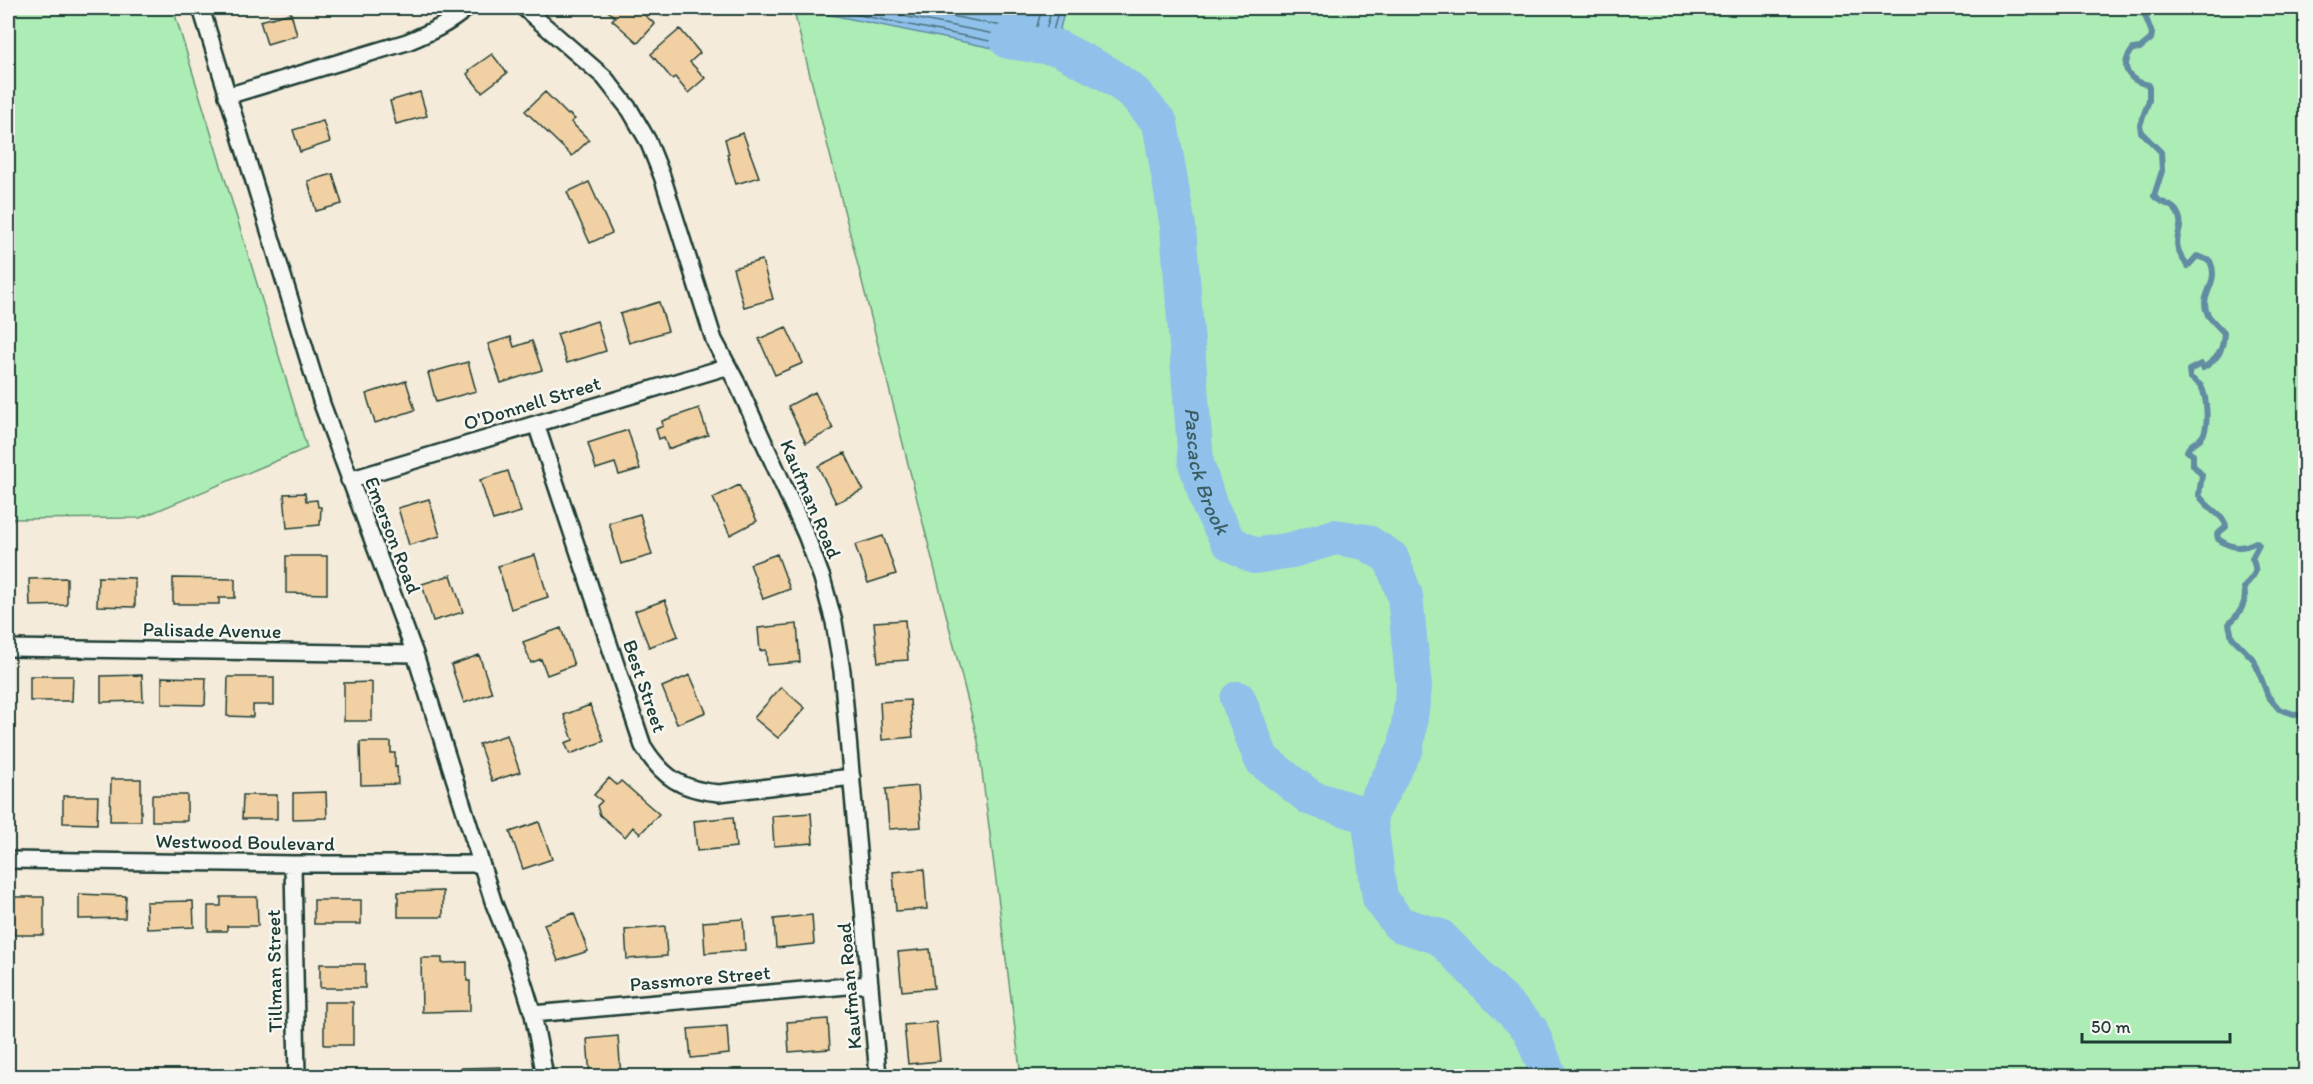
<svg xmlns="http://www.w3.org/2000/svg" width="2313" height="1084" viewBox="0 0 2313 1084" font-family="Itim,sans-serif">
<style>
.green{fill:#acecb5;stroke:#669474;stroke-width:1.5}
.water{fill:#8fc1eb;stroke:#628ca2;stroke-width:1.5}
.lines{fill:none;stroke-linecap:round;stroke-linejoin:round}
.shore{stroke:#4c727d;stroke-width:1.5}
.stream{stroke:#628ca2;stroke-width:6}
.river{stroke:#8fc1eb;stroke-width:36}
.building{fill:#f1d1a3;stroke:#1f3d34;stroke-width:1.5}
.minor-casing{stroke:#1f3d34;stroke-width:20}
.minor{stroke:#f6f6f2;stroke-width:15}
.labels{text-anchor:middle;stroke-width:5;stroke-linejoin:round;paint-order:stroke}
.street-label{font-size:20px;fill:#1f3d34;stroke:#f6f6f2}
.water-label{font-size:21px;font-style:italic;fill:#3b5e62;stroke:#f6f6f2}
</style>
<rect width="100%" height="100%" fill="#f4ebda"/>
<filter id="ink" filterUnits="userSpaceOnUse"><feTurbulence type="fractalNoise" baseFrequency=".0167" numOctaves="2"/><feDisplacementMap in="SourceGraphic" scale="12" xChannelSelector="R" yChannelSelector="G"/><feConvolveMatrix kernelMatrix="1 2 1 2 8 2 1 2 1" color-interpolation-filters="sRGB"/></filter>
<g filter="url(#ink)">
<!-- green -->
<path class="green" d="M 8,8 L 173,8 L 307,448 L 140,518 L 8,519 Z
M 793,8 L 2305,8 L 2305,1076 L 1021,1076 L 978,741 Z"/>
<!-- water -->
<path class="water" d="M 809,8 L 1057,8 L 1065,9 L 1052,60 L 817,12 Z"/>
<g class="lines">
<!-- shore -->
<path class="shore" d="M 824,8 L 1045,52 L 1048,50 L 1059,8
M 862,8 L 1040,43 L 1043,41 L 1052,8
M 910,8 L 1033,32 L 1036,30 L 1042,8"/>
<!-- stream -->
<path class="stream" d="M 2142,8 L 2152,33 L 2151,39 L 2140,48 L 2133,49 C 2118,68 2129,81 2149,85 L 2149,100 L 2140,125 L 2141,132 L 2161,152 L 2162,171 L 2154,196 C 2160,204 2172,203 2177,212 C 2189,232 2164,237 2188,266 L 2197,256 L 2210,261 C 2221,284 2197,295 2208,315 C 2212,321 2219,327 2224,333 C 2223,351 2218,359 2203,368 L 2201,364 L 2189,370 L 2190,377 C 2193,380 2199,383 2201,386 C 2207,397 2210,429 2201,438 C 2196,443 2190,443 2187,451 L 2193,455 L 2193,465 L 2202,475 L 2199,495 C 2206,508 2226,516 2226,527 L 2217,534 L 2218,539 C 2231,548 2241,550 2256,542 L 2259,545 L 2252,558 C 2260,576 2252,574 2244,588 C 2248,603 2239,614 2229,624 L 2232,637 L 2254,660 L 2268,696 L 2279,709 L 2306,718"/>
<!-- river -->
<g class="river">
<path id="s1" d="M 1008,41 L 1058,48 L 1108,74 L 1134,93 L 1160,123 L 1178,227 L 1196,463 L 1210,507 L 1229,542 L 1254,556 L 1292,550 L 1335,537 L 1366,542 L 1391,558 L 1405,596 L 1414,688 L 1406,747 L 1369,816 L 1380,898 L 1399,924 L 1440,937 L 1530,1029 L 1549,1076"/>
<path d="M 1238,699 L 1262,760 L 1311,798 L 1369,816"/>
</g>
</g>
<!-- building -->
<path class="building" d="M 600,8 L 645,8 L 641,12 L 655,24 L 638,43 L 612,20 L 615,17 L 604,8 L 603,10 Z
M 291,13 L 297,35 L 267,44 L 260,21 Z
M 680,29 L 700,53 L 690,62 L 705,78 L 688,93 L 675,77 L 672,79 L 651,54 Z
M 492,54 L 507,73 L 482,92 L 467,74 L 470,71 L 469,70 Z
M 420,92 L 427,116 L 396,124 L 390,101 Z
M 545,92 L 568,115 L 569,114 L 575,119 L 571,122 L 589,140 L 572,156 L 525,111 Z
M 323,121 L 330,142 L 300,152 L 293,130 Z
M 743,133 L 759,177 L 736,184 L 727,154 L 729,154 L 725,139 Z
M 333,174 L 342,204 L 316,211 L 308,181 Z
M 589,182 L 612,233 L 590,243 L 567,192 Z
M 762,260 L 773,299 L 744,307 L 733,268 Z
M 659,302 L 668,331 L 629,343 L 620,314 Z
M 597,321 L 606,351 L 567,363 L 557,334 Z
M 786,327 L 803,363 L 775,375 L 759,339 Z
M 511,337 L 514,347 L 532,341 L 542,370 L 501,383 L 488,344 Z
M 468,362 L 476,391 L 436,402 L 428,373 Z
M 406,381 L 415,410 L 375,423 L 366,394 Z
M 815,392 L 833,429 L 806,443 L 788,406 Z
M 699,408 L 708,435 L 668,449 L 664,437 L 659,439 L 656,429 L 663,426 L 662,421 Z
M 628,430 L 640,469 L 619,475 L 615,463 L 596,469 L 588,443 Z
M 845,453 L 863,490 L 836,503 L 818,466 Z
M 508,471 L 521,512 L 493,520 L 480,480 Z
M 739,485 L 757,521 L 730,535 L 713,498 Z
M 305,493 L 306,501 L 317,500 L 318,507 L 321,507 L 320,525 L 287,528 L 284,494 Z
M 429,499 L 440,536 L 409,545 L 398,508 Z
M 640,514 L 652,555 L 621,564 L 609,523 Z
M 883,536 L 896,574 L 868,583 L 855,545 Z
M 777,554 L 790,589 L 763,599 L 750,564 Z
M 535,555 L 548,597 L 511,609 L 498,566 Z
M 286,556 L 327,556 L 327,594 L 286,593 Z
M 8,568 L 12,568 L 13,607 L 8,607 Z
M 451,575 L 463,612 L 433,621 L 422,584 Z
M 98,577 L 135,578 L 135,607 L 97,606 Z
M 67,578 L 67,605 L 30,606 L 29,579 Z
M 173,578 L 235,579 L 235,598 L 219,598 L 219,604 L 173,604 Z
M 665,600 L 678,636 L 649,647 L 635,611 Z
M 905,620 L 908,660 L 878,662 L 874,622 Z
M 797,624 L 800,662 L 767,665 L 766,650 L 760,651 L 758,628 Z
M 561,628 L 574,665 L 547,675 L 541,659 L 531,663 L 523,642 Z
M 479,655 L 492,693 L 464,703 L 451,665 Z
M 142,675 L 143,701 L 101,702 L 101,676 Z
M 690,675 L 706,712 L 677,724 L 662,687 Z
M 30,676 L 73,676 L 72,701 L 30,701 Z
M 162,677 L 206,678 L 205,705 L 162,704 Z
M 228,677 L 274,677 L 274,705 L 253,705 L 253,717 L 227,716 Z
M 372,682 L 372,721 L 344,721 L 344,683 Z
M 781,687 L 805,708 L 778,738 L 754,718 Z
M 910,700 L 913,737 L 882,740 L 880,702 Z
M 590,705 L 604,741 L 570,754 L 565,743 L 573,740 L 564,715 Z
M 507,735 L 520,772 L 492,781 L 479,744 Z
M 360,742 L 391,742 L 391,753 L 395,753 L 395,767 L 397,766 L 398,784 L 361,785 Z
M 609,778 L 617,785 L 621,781 L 659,814 L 640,834 L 633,827 L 625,837 L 600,815 L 597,806 L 602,801 L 594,795 Z
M 111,779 L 141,779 L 141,821 L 110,821 Z
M 918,786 L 921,827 L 889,829 L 886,789 Z
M 326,792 L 327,818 L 293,819 L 293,793 Z
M 152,795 L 187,795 L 187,821 L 152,821 Z
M 243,795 L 277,795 L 277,819 L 242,819 Z
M 63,796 L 98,796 L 97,824 L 63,823 Z
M 811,813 L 813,843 L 774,846 L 772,816 Z
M 733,817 L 736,847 L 697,851 L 694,821 Z
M 539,822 L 552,859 L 523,869 L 510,832 Z
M 924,869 L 927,909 L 896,911 L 893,872 Z
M 443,891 L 443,917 L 398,917 L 398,892 Z
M 79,894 L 126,896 L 125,918 L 79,919 Z
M 14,897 L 44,897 L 44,935 L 14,935 Z
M 221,897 L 257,897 L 258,926 L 227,926 L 227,931 L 208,931 L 208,906 L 221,906 Z
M 314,900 L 361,900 L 361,924 L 314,924 Z
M 193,901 L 194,927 L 147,929 L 146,902 Z
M 574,913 L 588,951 L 558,961 L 544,924 Z
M 812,915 L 814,944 L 776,948 L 774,919 Z
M 743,919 L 745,950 L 705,953 L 703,922 Z
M 665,926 L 667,956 L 627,959 L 625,930 Z
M 930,949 L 934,988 L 902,991 L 898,952 Z
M 421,958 L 442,958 L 442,963 L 467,962 L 467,981 L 470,981 L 470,1011 L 422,1012 Z
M 320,964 L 365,964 L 365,988 L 320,988 Z
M 324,1002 L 353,1002 L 353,1045 L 324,1045 Z
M 828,1019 L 830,1049 L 789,1052 L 787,1022 Z
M 936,1022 L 940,1061 L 908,1064 L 904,1025 Z
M 727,1026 L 729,1054 L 691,1058 L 688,1029 Z
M 618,1036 L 621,1076 L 590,1076 L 587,1039 Z
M 501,1067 L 501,1076 L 453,1076 L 462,1075 L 462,1068 Z
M 72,1071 L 94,1071 L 94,1076 L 72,1076 Z"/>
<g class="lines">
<defs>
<path id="minor" d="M 201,8 L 322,404 L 415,654 L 494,904 L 516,959 L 533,1014 L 545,1076
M 524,8 L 604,77 L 630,110 L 648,141 L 662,176 L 714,340 L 737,383 L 806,535 L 822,578 L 834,622 L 842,671 L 878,1076
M 227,96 L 407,42 C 429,33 449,24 467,8
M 536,424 L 643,746 C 663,778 682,790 719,793 L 852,777
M 349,480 L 726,367
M 8,648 L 415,654
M 8,860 L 293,864 L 481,864
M 293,864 L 297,1076
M 533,1014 L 870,984"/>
</defs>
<!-- minor casing -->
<use href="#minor" class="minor-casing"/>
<!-- minor -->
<use href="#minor" class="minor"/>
</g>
</g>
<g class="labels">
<!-- street labels -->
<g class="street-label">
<text transform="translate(532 403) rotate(-17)" y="7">O'Donnell Street</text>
<text transform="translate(811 499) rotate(67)" y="7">Kaufman Road</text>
<text transform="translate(393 535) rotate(69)" y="7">Emerson Road</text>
<text transform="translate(212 630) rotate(1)" y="7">Palisade Avenue</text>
<text transform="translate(645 686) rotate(71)" y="7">Best Street</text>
<text transform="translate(245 842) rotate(1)" y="7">Westwood Boulevard</text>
<text transform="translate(274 971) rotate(-91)" y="7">Tillman Street</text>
<text transform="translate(700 978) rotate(-5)" y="7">Passmore Street</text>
<text transform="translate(849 986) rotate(-95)" y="7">Kaufman Road</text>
</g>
<!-- water labels -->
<g class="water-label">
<text dy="7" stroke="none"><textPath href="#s1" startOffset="531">Pascack Brook</textPath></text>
</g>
</g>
<!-- margin -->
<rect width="2313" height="1084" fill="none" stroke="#f6f6f2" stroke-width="30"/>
<rect x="15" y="15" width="2283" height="1054" fill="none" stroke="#1f3d34" stroke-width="2" filter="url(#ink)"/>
<!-- scale -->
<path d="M2082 1033v9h148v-9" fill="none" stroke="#1f3d34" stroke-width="3"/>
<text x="2091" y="1033" font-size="18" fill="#1f3d34" stroke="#f6f6f2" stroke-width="4.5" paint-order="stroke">50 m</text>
</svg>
